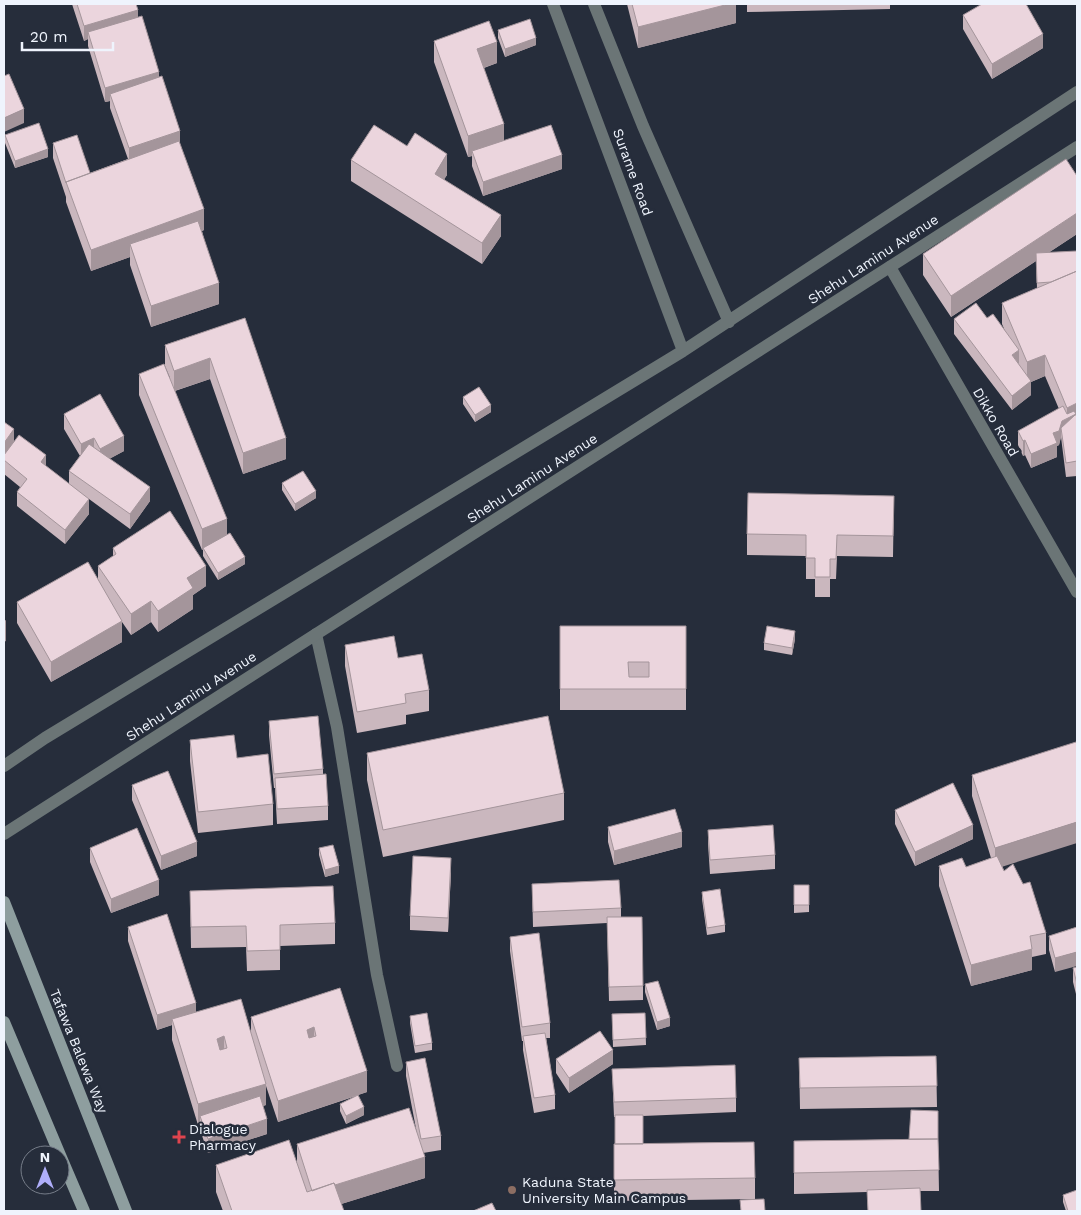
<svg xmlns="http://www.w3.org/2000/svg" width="1081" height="1215" viewBox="0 0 1081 1215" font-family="'Work Sans',sans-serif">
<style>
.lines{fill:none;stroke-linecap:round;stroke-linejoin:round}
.minor{stroke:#6b7576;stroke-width:12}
.tertiary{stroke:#6b7576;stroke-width:12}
.secondary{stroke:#8e9e9f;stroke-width:12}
.wall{fill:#cab7be}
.shaded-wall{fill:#a4959b}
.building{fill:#ebd5dd;stroke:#a4959b;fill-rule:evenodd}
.health-dot{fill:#e0444e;stroke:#262d3b;stroke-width:2}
.education-dot{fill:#8d6e63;stroke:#262d3b;stroke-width:2}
.labels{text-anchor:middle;stroke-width:5;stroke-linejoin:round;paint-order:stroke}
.street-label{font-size:14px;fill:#eff4fd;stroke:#262d3b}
.poi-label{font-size:14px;fill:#eff4fd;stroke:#262d3b;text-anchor:start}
</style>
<rect width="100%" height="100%" fill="#262d3b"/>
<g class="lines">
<!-- minor -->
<path class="minor" d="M 890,267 L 1077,592
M 316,634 L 337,727 L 377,975 L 397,1066"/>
<!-- tertiary -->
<path class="tertiary" d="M 553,4 L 683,351
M 594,4 L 643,126 L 729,322
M 4,766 L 45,738 L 683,351 L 1077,92
M 4,834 L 1077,147"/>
<!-- secondary -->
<path class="secondary" d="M 4,902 L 126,1211
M 4,1022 L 60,1155
M 60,1155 L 84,1211"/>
</g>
<!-- wall -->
<path class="wall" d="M 72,4 L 136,4 L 138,17 L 159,77 L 180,145 L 204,230 L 202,231 L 219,304 L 151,327 L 130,265 L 130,257 L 91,271 L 66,202 L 66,197 L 53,158 L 53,143 L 90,173 L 128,159 L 110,108 L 110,101 L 105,102 L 88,46 L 88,39 L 84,41 Z
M 627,4 L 736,4 L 736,23 L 638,48 Z
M 747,4 L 890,4 L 890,9 L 747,12 Z
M 963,15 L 1043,48 L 992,79 L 963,29 Z
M 498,30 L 536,45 L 505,57 L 498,38 Z
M 434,41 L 497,63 L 484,68 L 504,141 L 562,169 L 483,196 L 472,166 L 472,156 L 468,157 L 434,62 Z
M 5,135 L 48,157 L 15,168 L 5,143 Z
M 351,160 L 447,175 L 444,179 L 501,236 L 482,264 L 351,181 Z
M 1077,176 L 1077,234 L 1048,253 L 1077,251 L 1077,476 L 1066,477 L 1061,437 L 1059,445 L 1057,446 L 1057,457 L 1031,468 L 1025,455 L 1023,456 L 1018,445 L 1018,431 L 1059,409 L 1045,376 L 1031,382 L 1031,395 L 1012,410 L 954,334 L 954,319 L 987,318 L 1005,331 L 1002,324 L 1002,303 L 1037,288 L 1036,261 L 951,317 L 923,275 L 923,254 Z
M 245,318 L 286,459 L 243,474 L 210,379 L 175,391 L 227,535 L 245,564 L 218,580 L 203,556 L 203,549 L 202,550 L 139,395 L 139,374 L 170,378 L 165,366 L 165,345 Z
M 463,397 L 491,412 L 475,422 L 463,404 Z
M 64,414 L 124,451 L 109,459 L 150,501 L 130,529 L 89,499 L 89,514 L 65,544 L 17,506 L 17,492 L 20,487 L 4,474 L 4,422 L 14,442 L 69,484 L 69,471 L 80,456 L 64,429 Z
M 282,483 L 316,498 L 295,511 L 282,490 Z
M 894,496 L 893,557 L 837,556 L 836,579 L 830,579 L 830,597 L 815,597 L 815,579 L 806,579 L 806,556 L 747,555 L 747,534 Z
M 113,548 L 206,586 L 193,595 L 193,609 L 158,632 L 151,622 L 131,635 L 122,622 L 122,642 L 51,682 L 17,623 L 17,602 L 98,579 L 98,566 L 113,556 Z
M 560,626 L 686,626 L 686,710 L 560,710 Z
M 795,639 L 792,655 L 764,650 L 764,643 Z
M 345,645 L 398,658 L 429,690 L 429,711 L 406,715 L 406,724 L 357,733 L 345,666 Z
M 269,721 L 323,769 L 323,774 L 328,806 L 328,820 L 277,824 L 275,788 L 274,788 L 269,735 Z
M 190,740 L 273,804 L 273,825 L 198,833 L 190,761 Z
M 367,753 L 564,793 L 564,820 L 383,857 L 367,780 Z
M 972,775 L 1004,871 L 1046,933 L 1046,954 L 1032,957 L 1032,970 L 971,986 L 939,886 L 939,866 L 966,867 L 991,858 L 972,796 Z
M 132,785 L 197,856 L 161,870 L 132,800 Z
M 895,810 L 973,839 L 915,866 L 895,824 Z
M 608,827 L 682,847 L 614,865 L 608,842 Z
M 708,830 L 775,855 L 775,869 L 710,874 L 708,844 Z
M 90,848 L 159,895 L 111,913 L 90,862 Z
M 319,848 L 339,873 L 325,877 L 319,855 Z
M 451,872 L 448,932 L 410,930 L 410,916 Z
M 532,884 L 621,908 L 621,917 L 643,986 L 643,1000 L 609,1001 L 607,923 L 533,927 Z
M 794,885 L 809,885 L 809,912 L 794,913 Z
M 190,891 L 335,923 L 335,944 L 280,946 L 280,970 L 247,971 L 246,947 L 191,948 Z
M 702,892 L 725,925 L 725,932 L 707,935 L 702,899 Z
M 128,927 L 196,1012 L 251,1031 L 251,1017 L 340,988 L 367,1092 L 358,1095 L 364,1115 L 346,1124 L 340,1111 L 340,1104 L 356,1096 L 278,1122 L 266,1086 L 266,1105 L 263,1106 L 267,1134 L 208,1153 L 200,1130 L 200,1124 L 198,1125 L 172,1040 L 172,1025 L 157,1030 L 128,941 Z
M 1077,927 L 1055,972 L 1049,950 L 1049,936 Z
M 510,937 L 550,1023 L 550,1038 L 546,1038 L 555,1095 L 555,1109 L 534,1113 L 523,1050 L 523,1041 L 522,1041 L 510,951 Z
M 1077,967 L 1077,998 L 1073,982 L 1073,968 Z
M 645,984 L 670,1026 L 657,1030 L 645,992 Z
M 645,1013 L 646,1045 L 613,1047 L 612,1014 Z
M 410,1016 L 432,1043 L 432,1050 L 415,1053 L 410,1023 Z
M 936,1056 L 937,1107 L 800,1109 L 799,1058 Z
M 556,1059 L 613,1064 L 569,1093 L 556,1073 Z
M 406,1062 L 441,1136 L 441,1150 L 423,1153 L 425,1178 L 341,1204 L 344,1211 L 223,1211 L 216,1192 L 216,1165 L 297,1163 L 297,1144 L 417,1134 L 406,1076 Z
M 612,1069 L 736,1098 L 736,1112 L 643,1116 L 643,1144 L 755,1178 L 755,1199 L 614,1201 L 614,1144 L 615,1144 L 615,1117 L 614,1117 Z
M 938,1139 L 939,1191 L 920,1191 L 921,1211 L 868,1211 L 867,1192 L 794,1194 L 794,1141 Z
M 1063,1195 L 1077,1211 L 1066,1211 L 1063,1202 Z"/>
<!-- shaded-wall -->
<path class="shaded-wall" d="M 729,4 L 736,4 L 736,23 L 638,48 L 638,27 Z
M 138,10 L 138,24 L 88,32 L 88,39 L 84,41 L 84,26 Z
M 1043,34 L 1043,48 L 992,79 L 992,64 Z
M 536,38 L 536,45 L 505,57 L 505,49 Z
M 497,42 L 497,63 L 477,70 L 477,49 Z
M 159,72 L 159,86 L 110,94 L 110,101 L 105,102 L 105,88 Z
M 24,109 L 24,123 L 4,132 L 4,118 Z
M 504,124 L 504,145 L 472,151 L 472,156 L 468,157 L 468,136 Z
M 180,131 L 180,145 L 129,163 L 129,148 Z
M 48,149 L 48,157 L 15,168 L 15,161 Z
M 447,154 L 447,175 L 435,194 L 435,174 Z
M 562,155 L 562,169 L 483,196 L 483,182 Z
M 204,209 L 204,230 L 134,256 L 130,244 L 130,257 L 91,271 L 91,250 Z
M 1077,213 L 1077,234 L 951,317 L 951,296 Z
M 501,215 L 501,236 L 482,264 L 482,243 Z
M 219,283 L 219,304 L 151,327 L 151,306 Z
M 1019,350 L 1019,364 L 1012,355 Z
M 1045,355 L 1045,376 L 1031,382 L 1031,395 L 1012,410 L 1012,396 L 1027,383 L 1027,362 Z
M 210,358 L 210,379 L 174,391 L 174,371 Z
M 1077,403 L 1077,424 L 1061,428 L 1061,437 L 1059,445 L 1057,446 L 1057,457 L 1031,468 L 1031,454 L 1062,421 L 1067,419 L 1067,408 Z
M 491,405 L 491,412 L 475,422 L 475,415 Z
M 14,429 L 14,444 L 4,457 L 4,443 Z
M 124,436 L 124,451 L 100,464 L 100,449 Z
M 94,438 L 94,452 L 81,459 L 81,444 Z
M 286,438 L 286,459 L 243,474 L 243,453 Z
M 1025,440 L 1025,455 L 1023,456 L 1023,441 Z
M 46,455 L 46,470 L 41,462 Z
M 150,487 L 150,501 L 130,529 L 130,514 Z
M 316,491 L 316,498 L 295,511 L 295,504 Z
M 89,499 L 89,514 L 65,544 L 65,530 Z
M 227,519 L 227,540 L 202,550 L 202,529 Z
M 245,557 L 245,564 L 218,580 L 218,573 Z
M 206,566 L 206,586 L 193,595 L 193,609 L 158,632 L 158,611 L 187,578 Z
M 151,601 L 151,622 L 131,635 L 131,614 Z
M 6,620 L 6,641 L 4,642 L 4,621 Z
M 122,621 L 122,642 L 51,682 L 51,662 Z
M 795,631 L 795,639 L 792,655 L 792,648 Z
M 1077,822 L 1077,843 L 995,869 L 995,848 Z
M 973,825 L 973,839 L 915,866 L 915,852 Z
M 682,832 L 682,847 L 614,865 L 614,851 Z
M 197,842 L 197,856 L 161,870 L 161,856 Z
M 451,858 L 451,872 L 448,932 L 448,918 Z
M 339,866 L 339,873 L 325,877 L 325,870 Z
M 159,880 L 159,895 L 111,913 L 111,899 Z
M 1032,949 L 1032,970 L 971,986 L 971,965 Z
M 1077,952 L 1077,966 L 1055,972 L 1055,958 Z
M 196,1003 L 196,1017 L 172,1019 L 172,1025 L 157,1030 L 157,1015 Z
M 670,1018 L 670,1026 L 657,1030 L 657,1022 Z
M 314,1027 L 314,1048 L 307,1051 L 307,1030 Z
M 224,1036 L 224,1057 L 217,1059 L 217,1039 Z
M 613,1050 L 613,1064 L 569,1093 L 569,1078 Z
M 367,1071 L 367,1092 L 278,1122 L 278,1101 Z
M 266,1084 L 266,1105 L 203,1124 L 200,1116 L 200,1124 L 198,1125 L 198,1104 Z
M 364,1107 L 364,1115 L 346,1124 L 346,1116 Z
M 267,1119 L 267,1134 L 208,1153 L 208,1139 Z
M 425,1157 L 425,1178 L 319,1211 L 313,1192 Z"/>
<!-- building -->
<path class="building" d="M 77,4 L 136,4 L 138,10 L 84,26 Z
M 632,4 L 729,4 L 638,27 Z
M 982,4 L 1026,4 L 1043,34 L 992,64 L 963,15 Z
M 142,16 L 159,72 L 105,88 L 88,32 Z
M 530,19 L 536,38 L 505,49 L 498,30 Z
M 489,21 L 497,42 L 477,49 L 504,124 L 468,136 L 434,41 Z
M 9,74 L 24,109 L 4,118 L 4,76 Z
M 162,76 L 180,131 L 129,148 L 110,94 Z
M 39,123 L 48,149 L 15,161 L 5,135 Z
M 374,125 L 407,146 L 415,133 L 447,154 L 435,174 L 501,215 L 482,243 L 351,160 Z
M 551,125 L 562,155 L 483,182 L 472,151 Z
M 77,135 L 90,173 L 66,182 L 66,183 L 53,143 Z
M 179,141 L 204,209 L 91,250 L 66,182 Z
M 1066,159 L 1077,176 L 1077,213 L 951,296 L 923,254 Z
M 198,221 L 219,283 L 151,306 L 130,244 Z
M 1077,251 L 1077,271 L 1051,282 L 1037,283 L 1036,253 Z
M 1077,271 L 1077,403 L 1067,408 L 1045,355 L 1027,362 L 1002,303 Z
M 976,303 L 987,318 L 993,314 L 1019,350 L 1012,355 L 1031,381 L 1012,396 L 954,319 Z
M 245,318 L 286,438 L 243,453 L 210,358 L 174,371 L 165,345 Z
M 164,364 L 227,519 L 202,529 L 139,374 Z
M 479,387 L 491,405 L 475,415 L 463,397 Z
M 100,394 L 124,436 L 100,449 L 94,438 L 81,444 L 64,414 Z
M 1063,406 L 1067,414 L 1074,411 L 1076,414 L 1062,421 L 1059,431 L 1053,433 L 1057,443 L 1031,454 L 1025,440 L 1023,441 L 1018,431 Z
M 1075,415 L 1077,415 L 1077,461 L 1066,463 L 1061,428 Z
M 4,422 L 14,429 L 4,443 Z
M 19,435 L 46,455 L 41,462 L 89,499 L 65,530 L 17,492 L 27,479 L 4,460 L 4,455 Z
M 89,444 L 150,487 L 130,514 L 69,471 Z
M 303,471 L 316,491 L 295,504 L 282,483 Z
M 748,493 L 894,496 L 893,536 L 837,535 L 836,559 L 830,559 L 830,577 L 815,577 L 815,558 L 806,558 L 806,535 L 747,534 Z
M 170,511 L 206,566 L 187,578 L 193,588 L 158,611 L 151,601 L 131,614 L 98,566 L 116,554 L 113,548 Z
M 230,533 L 245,557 L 218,573 L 203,548 Z
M 88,562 L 122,621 L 51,662 L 17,602 Z
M 560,626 L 686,626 L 686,689 L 560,689 ZM 628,662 L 649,662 L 649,677 L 629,677 Z
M 767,626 L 795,631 L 792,648 L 764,643 Z
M 394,636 L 398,658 L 422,654 L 429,690 L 405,694 L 406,703 L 357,712 L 345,645 Z
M 318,716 L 323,769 L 274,774 L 269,721 Z
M 548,716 L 564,793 L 383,830 L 367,753 Z
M 234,735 L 237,758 L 268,754 L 273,804 L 198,812 L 190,740 Z
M 1076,742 L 1077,745 L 1077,822 L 995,848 L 972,775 Z
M 168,771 L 197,842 L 161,856 L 132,785 Z
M 326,774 L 328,806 L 277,809 L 275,778 Z
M 953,783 L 973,825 L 915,852 L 895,810 Z
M 675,809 L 682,832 L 614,851 L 608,827 Z
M 773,825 L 775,855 L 710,860 L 708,830 Z
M 137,828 L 159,880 L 111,899 L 90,848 Z
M 333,845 L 339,866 L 325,870 L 319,848 Z
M 413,856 L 451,858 L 448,918 L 410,916 Z
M 997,856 L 1004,871 L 1013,864 L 1023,884 L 1030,882 L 1046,933 L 1030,936 L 1032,949 L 971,965 L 939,866 L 962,858 L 966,867 Z
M 619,880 L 621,908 L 533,912 L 532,884 Z
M 794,885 L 809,885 L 809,905 L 794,905 Z
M 333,886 L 335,923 L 280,925 L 280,950 L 247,951 L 246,926 L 191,927 L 190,891 Z
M 720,889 L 725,925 L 707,928 L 702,892 Z
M 167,914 L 196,1003 L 157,1015 L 128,927 Z
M 607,917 L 642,917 L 643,986 L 609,987 Z
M 1077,927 L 1077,952 L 1055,958 L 1049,936 Z
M 539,933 L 550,1023 L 522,1027 L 510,937 Z
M 1077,967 L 1077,984 L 1073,968 Z
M 658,981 L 670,1018 L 657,1022 L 645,984 Z
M 340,988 L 367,1071 L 278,1101 L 251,1017 ZM 314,1027 L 316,1036 L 309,1038 L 307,1030 Z
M 241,999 L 266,1084 L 198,1104 L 172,1019 ZM 224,1036 L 227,1048 L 220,1050 L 217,1039 Z
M 427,1013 L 432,1043 L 415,1046 L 410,1016 Z
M 645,1013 L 646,1038 L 613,1040 L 612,1014 Z
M 600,1031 L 613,1050 L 569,1078 L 556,1059 Z
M 545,1033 L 555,1095 L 534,1098 L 523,1036 Z
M 936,1056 L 937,1086 L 800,1088 L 799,1058 Z
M 425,1058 L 441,1136 L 421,1139 L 406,1062 Z
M 735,1065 L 736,1098 L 614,1102 L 612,1069 Z
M 358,1095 L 364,1107 L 346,1116 L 340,1104 Z
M 260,1096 L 267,1119 L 208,1139 L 200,1116 Z
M 409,1108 L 425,1157 L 335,1185 L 334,1183 L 312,1191 L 297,1144 Z
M 911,1110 L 938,1111 L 938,1139 L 909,1139 Z
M 615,1115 L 643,1115 L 643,1144 L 615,1144 Z
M 938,1139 L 939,1170 L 794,1173 L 794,1141 Z
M 289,1140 L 307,1192 L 334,1183 L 344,1211 L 232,1211 L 216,1165 Z
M 754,1142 L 755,1178 L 614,1180 L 614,1144 Z
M 920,1188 L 921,1211 L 868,1211 L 867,1190 Z
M 1077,1190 L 1077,1211 L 1068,1211 L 1063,1195 Z
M 764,1199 L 765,1211 L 741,1211 L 740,1200 Z
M 492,1203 L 496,1211 L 473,1211 Z"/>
<!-- markers -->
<path class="health-dot" d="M176.5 1129.5h5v5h5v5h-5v5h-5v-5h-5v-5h5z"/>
<circle class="education-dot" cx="512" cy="1190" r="5"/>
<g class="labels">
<!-- street labels -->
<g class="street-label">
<text transform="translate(633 172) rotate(70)" y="5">Surame Road</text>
<text transform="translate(873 259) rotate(-33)" y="5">Shehu Laminu Avenue</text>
<text transform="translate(996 422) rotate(60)" y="5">Dikko Road</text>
<text transform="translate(532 478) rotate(-33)" y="5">Shehu Laminu Avenue</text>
<text transform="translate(191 696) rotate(-33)" y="5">Shehu Laminu Avenue</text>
<text transform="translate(79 1051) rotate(68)" y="5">Tafawa Balewa Way</text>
</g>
<!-- poi labels -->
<g class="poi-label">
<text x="189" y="1134">Dialogue<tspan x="189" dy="16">Pharmacy</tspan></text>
<text x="522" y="1187">Kaduna State<tspan x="522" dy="16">University Main Campus</tspan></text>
</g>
</g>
<!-- border -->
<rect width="1081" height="1215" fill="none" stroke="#eff4fd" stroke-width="10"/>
<!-- north arrow -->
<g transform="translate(45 1170)"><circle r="24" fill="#262d3b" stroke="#767d89"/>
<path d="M0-4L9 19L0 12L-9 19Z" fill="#afaefa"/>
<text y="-8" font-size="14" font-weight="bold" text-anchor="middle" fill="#eff4fd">N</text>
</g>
<!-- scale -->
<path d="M22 42v8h91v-8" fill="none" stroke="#eff4fd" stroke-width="2.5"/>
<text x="30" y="42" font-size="15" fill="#eff4fd" stroke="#262d3b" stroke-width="4" paint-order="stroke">20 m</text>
</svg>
